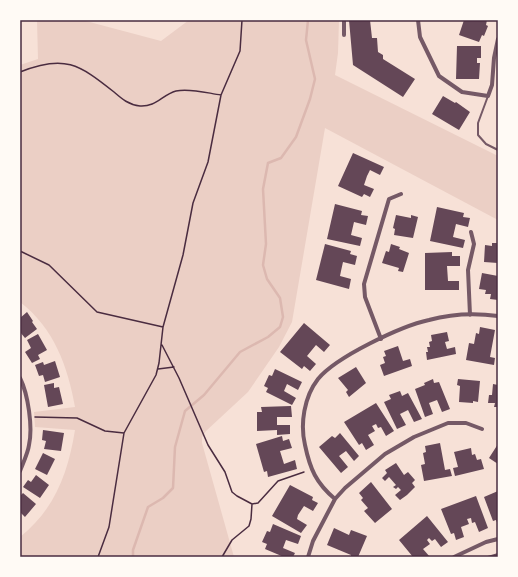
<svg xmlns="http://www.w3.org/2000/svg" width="518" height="577" viewBox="0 0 518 577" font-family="'Golos Text',sans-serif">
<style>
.green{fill:#ebcfc5}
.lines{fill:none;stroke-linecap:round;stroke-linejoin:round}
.stream{stroke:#dcb8b0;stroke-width:2.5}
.building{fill:#644757}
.path{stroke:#4a2c40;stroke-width:1.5}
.service{stroke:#755966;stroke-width:2}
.minor{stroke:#755966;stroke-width:4}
.neatline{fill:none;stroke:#4a2c40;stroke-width:1.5}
</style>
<rect width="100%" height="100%" fill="#f7e1d7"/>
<!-- green -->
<path class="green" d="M 37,20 L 82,20 L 161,41 L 189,20 L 339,20 L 338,53 L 335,75 L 498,156 L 498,220 L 325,128 L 292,322 L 279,347 L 248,392 L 206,431 L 202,437 L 202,443 L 234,557 L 20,557 L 20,537 C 55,509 68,473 75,430 L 35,427 L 34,412 L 75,407 C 68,367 54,328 20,302 L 20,65 L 38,59 Z"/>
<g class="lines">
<!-- stream -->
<path class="stream" d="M 133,557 L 133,550 L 148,507 L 163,498 L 173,488 L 175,447 L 185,411 L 204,395 L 240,352 L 268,337 L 280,327 L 283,317 L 280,298 L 267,279 L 263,265 L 266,244 L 263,189 L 268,163 L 281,158 L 296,137 L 310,99 L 315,79 L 306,40 L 308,20"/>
</g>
<!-- building -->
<path class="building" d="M 349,20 L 370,20 L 372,38 L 377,38 L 378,52 L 383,55 L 383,59 L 415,79 L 403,97 L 353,65 Z
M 464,20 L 487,20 L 486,25 L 488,26 L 484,36 L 482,35 L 479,42 L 459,35 Z
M 457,46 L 481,46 L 481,58 L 477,58 L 477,63 L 480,63 L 479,79 L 456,79 Z
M 443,96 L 455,103 L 456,102 L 470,112 L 459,130 L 432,114 Z
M 353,153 L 384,167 L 380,175 L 370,170 L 367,176 L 364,185 L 374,189 L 370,197 L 364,194 L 362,197 L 338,186 Z
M 335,204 L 362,211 L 361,215 L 368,216 L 366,225 L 354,222 L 351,235 L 362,238 L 360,246 L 327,239 Z
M 437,207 L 464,213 L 463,217 L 470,218 L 468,227 L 456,224 L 453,237 L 465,240 L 463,248 L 430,241 Z
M 396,215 L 411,218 L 411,215 L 418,217 L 413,238 L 394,235 L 395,229 L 393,228 Z
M 492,243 L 498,243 L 498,263 L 484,262 L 485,245 L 492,246 Z
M 325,244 L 351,251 L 350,254 L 357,256 L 355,265 L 343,262 L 341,271 L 340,276 L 351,279 L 349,289 L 316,280 Z
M 391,244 L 400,247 L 399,249 L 409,253 L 403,272 L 398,271 L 399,268 L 382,263 L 386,251 L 389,252 Z
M 452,252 L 452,256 L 460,256 L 460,266 L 447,266 L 448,281 L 459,281 L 459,290 L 425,290 L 425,253 Z
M 482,273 L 498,276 L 498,300 L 490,299 L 491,294 L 485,294 L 486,290 L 479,289 Z
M 27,312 L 33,321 L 32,322 L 37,329 L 25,338 L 20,332 L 20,318 Z
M 304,323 L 330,345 L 324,352 L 316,345 L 307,356 L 316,364 L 310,371 L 304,366 L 302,369 L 280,352 Z
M 480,327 L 495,330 L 490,357 L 495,358 L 494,365 L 466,360 L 469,343 L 474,344 L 476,333 L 479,334 Z
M 447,332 L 449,341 L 445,342 L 447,349 L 455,347 L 456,354 L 427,360 L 426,352 L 428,352 L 427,347 L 430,347 L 429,342 L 432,341 L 431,335 Z
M 38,334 L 47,350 L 38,355 L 40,359 L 32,363 L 25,352 L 31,348 L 27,340 Z
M 398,346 L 403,361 L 410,359 L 412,366 L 384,376 L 380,365 L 385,363 L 383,357 L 386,356 L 384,351 Z
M 55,361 L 60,377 L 45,382 L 43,375 L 39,376 L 35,365 L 43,362 L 44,365 Z
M 356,367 L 366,383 L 349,397 L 346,392 L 348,390 L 338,378 Z
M 275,369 L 302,382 L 298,390 L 287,384 L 284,391 L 296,398 L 292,405 L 266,392 L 268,388 L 264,386 L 269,375 L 272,376 Z
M 433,379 L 434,383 L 439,382 L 450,409 L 442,412 L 437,400 L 429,403 L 433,414 L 425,417 L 415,389 L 425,385 L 424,383 Z
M 458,379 L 480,381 L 478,402 L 473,401 L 473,403 L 459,402 L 460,386 L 457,385 Z
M 54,383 L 54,388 L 59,387 L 63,404 L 48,407 L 44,385 Z
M 493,384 L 498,385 L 498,407 L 494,407 L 495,403 L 488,403 L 489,395 L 492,395 Z
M 400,391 L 402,396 L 408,393 L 422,419 L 414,422 L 408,410 L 400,414 L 406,425 L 397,429 L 384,402 L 391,399 L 389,395 Z
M 376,403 L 394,431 L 386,436 L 381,427 L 378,428 L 376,424 L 372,426 L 375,431 L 368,435 L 374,445 L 366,450 L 362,443 L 359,445 L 344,422 Z
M 291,406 L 292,417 L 277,417 L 277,425 L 290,425 L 290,434 L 277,435 L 277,430 L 257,431 L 257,412 L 262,412 L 261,407 Z
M 43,430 L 64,433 L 61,451 L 44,449 L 46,441 L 42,440 Z
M 340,433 L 359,456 L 354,461 L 346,451 L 339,456 L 348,467 L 341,473 L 319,447 L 332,436 L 335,438 Z
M 282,436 L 283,441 L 289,439 L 292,448 L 280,451 L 284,464 L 295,460 L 297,469 L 268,477 L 267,471 L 264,472 L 256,444 Z
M 440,443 L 445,470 L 450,469 L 452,476 L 424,481 L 421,465 L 425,464 L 423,453 L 426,452 L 425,446 Z
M 498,444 L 498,464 L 489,458 Z
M 471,448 L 472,455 L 475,454 L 477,460 L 481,459 L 484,469 L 455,476 L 453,468 L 458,467 L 454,452 Z
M 43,453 L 55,459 L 47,475 L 35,469 Z
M 396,463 L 404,475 L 408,472 L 415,480 L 412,483 L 415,487 L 407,495 L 400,500 L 395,495 L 401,490 L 398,487 L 396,489 L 393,487 L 396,485 L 389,477 L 385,481 L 382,478 L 387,473 L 385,470 Z
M 36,475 L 49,485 L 40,498 L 23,487 L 28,480 L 31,482 Z
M 371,482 L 392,509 L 375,523 L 364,511 L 368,508 L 361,500 L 363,498 L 359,493 Z
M 290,485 L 313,497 L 312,500 L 318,503 L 313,511 L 304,506 L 298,515 L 297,519 L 307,525 L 301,533 L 272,516 Z
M 498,491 L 498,525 L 496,520 L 493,521 L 484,497 Z
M 23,493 L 36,504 L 25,517 L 20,512 L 20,496 Z
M 476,496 L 488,528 L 479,532 L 475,522 L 472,523 L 471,518 L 467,519 L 469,524 L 461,527 L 464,537 L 456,540 L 454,533 L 451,534 L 441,509 Z
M 427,516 L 448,542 L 441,547 L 435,539 L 432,541 L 429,538 L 427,540 L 430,544 L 423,549 L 430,557 L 413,557 L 399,540 Z
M 273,524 L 301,536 L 298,544 L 286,540 L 283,548 L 295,553 L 293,557 L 284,557 L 265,549 L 267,544 L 262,542 L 267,531 L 270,532 Z
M 334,528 L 349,535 L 351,530 L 367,536 L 358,557 L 351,557 L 351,555 L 327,545 Z
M 498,553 L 498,557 L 484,557 Z"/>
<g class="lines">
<!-- path -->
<path class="path" d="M 20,72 C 64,54 79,64 114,92 C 122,99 129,105 140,106 C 156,107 162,95 176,91 C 190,88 207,93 221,95
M 20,251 L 49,265 L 97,312 L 163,327
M 162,345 L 179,378 L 208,445 L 225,472 L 232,492 L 237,496 L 252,504
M 158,369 L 174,367
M 35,417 L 77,418 L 105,431 L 124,433
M 98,557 L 109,527 L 124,433 L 156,375 L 159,363 L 163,327 L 183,255 L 193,203 L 208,162 L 221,95 L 240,51 L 242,20
M 222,557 L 232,540 L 249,526 L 251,519 L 252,504 L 258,503 L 278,481 L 304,472"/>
<!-- service -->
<path class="service" d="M 488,96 L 478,123 L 478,135 L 486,144 L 498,150"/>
<!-- minor -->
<path class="minor" d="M 344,20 L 344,35
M 418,20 L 420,37 L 439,76 L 462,92 L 488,96 L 492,85 L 494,58 L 498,39
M 470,315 L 468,270 L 474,244 L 471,232
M 381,339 L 365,297 L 364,284 L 389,199 L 401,194
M 20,378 C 28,394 33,427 29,445 C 28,453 23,463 20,471
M 335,499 C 316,483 310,469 305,445 C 300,424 304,397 318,379 C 336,357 401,326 429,320 C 451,314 476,313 498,316
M 308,557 L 313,541 L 335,499 L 345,488 L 385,454 L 414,437 L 448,423 L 466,423 L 482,429
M 454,557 L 486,542 L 498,539"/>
</g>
<!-- border -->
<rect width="518" height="577" fill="none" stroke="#fffaf5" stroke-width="42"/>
<rect x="21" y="21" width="476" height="535" class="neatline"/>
</svg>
